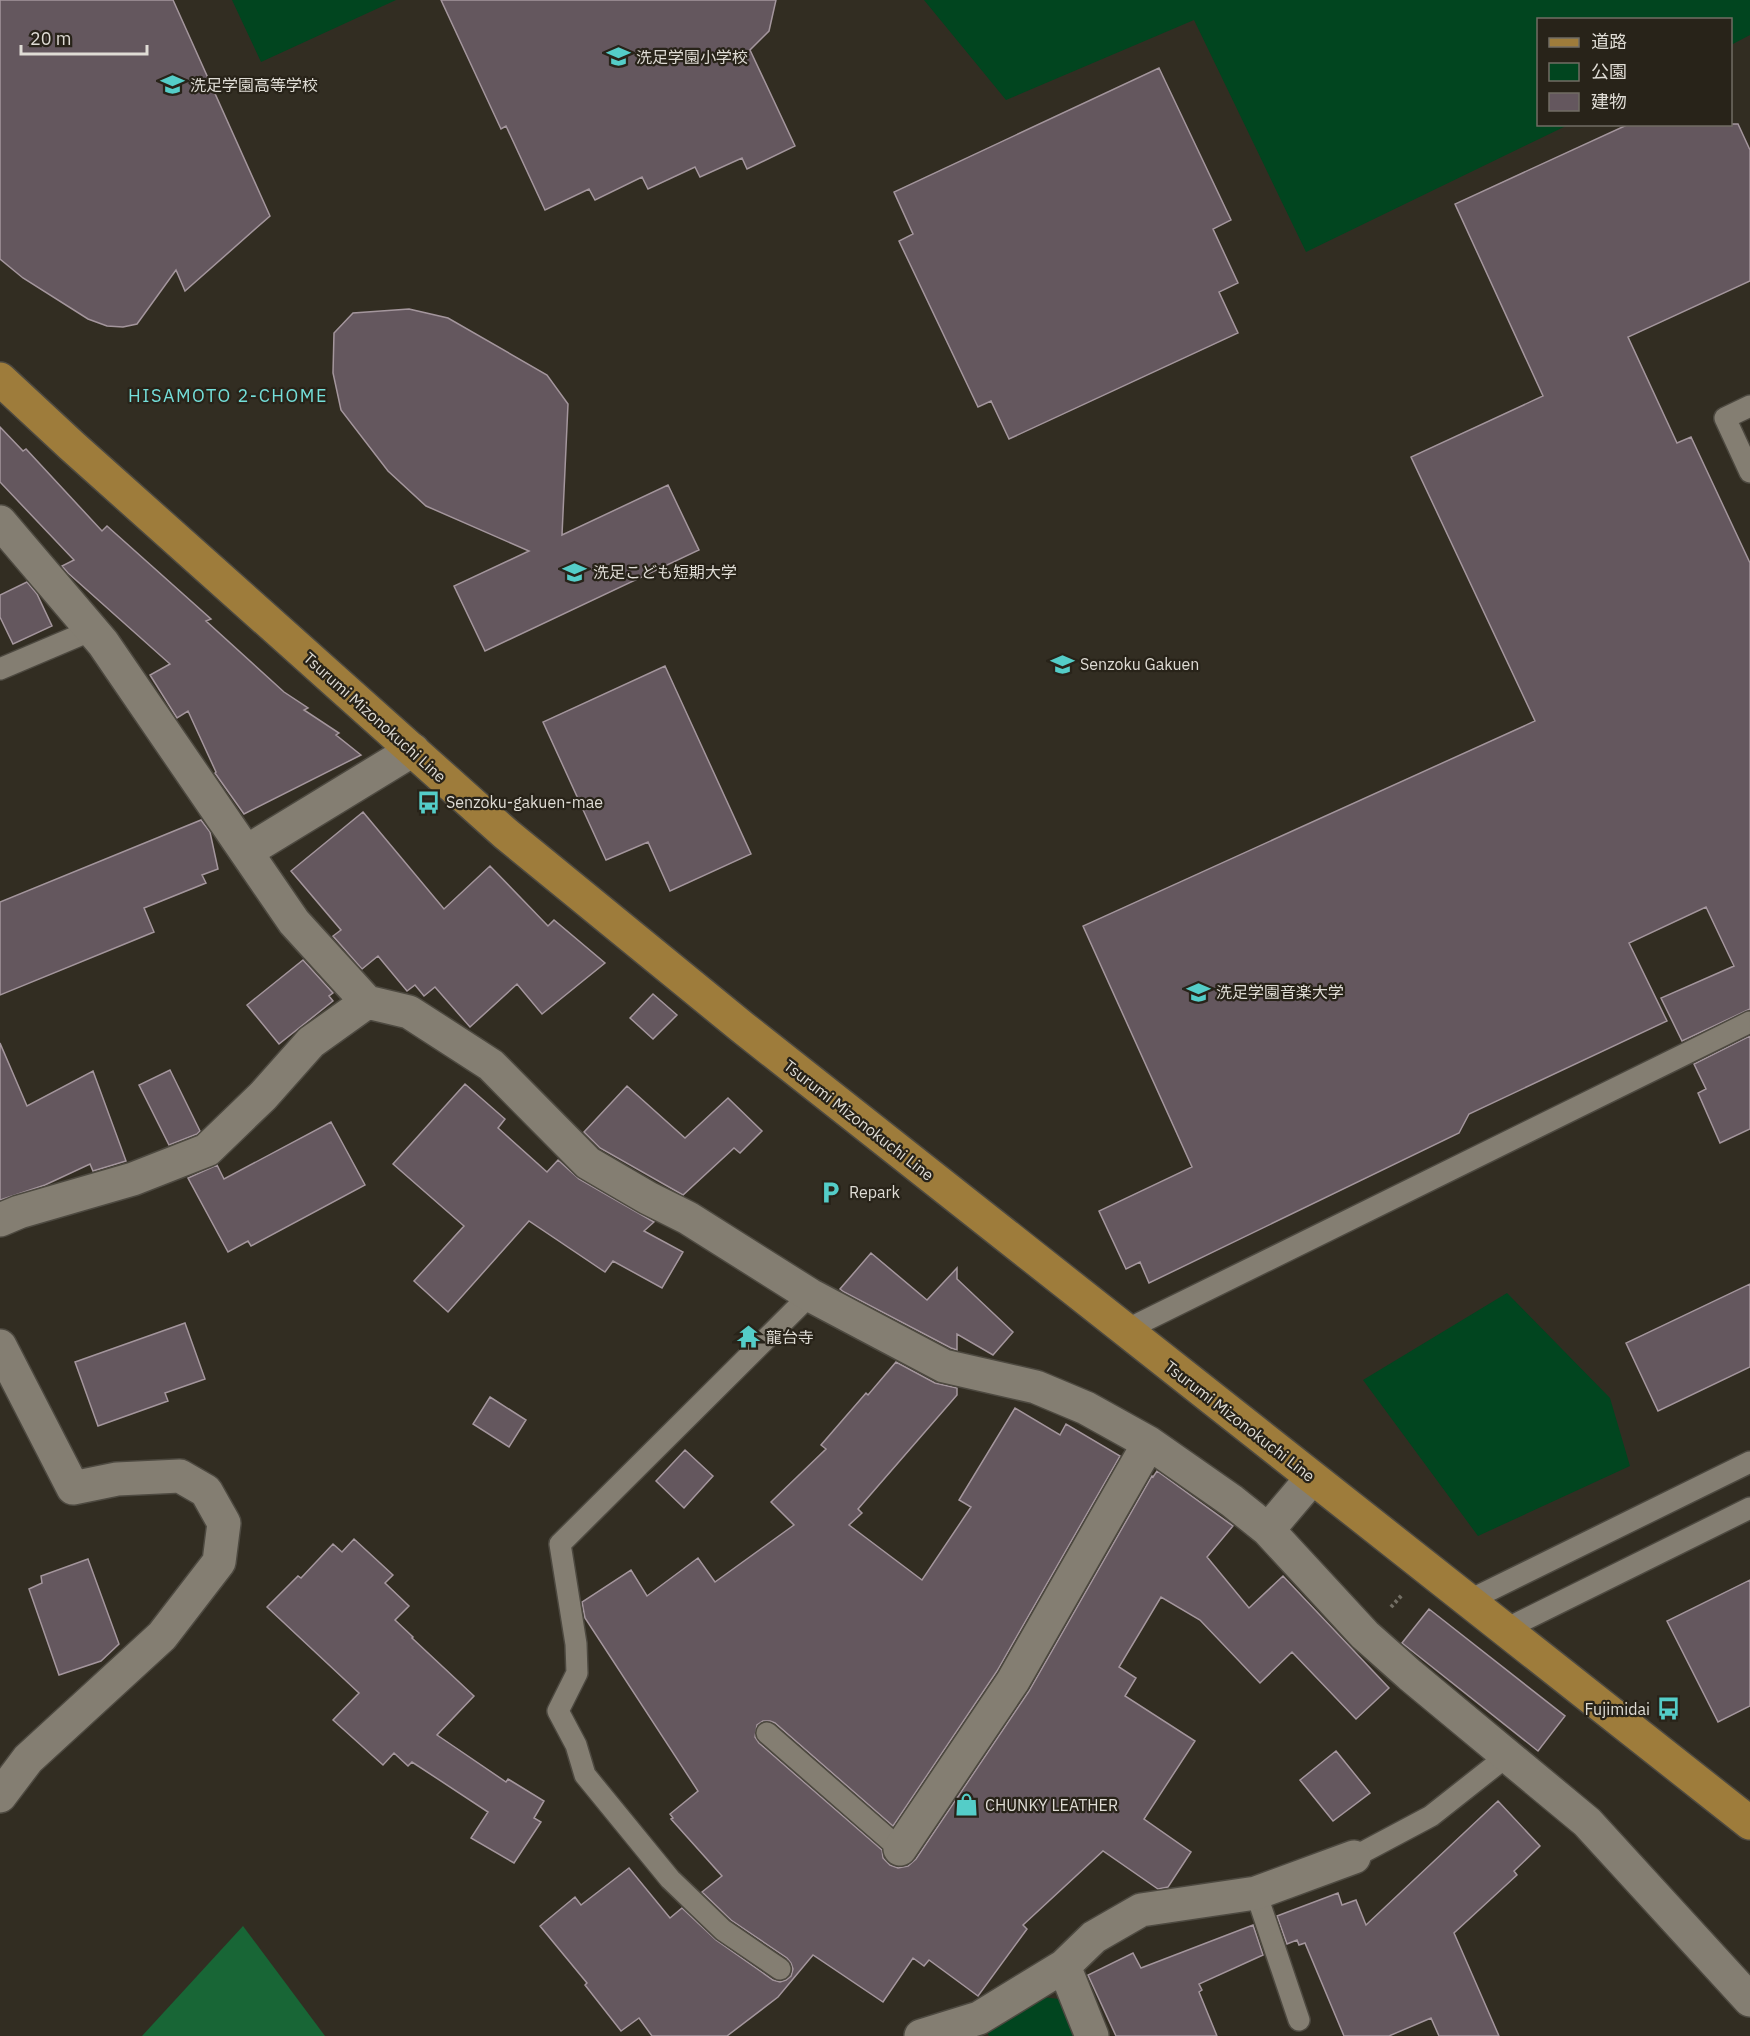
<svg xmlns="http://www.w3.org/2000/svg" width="1750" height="2036" viewBox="0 0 1750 2036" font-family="'IBM Plex Sans','Noto Sans JP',sans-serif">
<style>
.green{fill:#01451f}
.forest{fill:#186636}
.building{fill:#64575e;stroke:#a4969d;stroke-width:1.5}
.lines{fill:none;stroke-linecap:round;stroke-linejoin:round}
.lane-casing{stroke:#4d4940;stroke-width:24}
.street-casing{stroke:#4d4940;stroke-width:36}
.primary-casing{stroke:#4d4940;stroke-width:36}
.path{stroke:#736f65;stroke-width:4;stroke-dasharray:3 3;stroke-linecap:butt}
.lane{stroke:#847e72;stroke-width:21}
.street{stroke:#847e72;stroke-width:33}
.primary{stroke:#9e7c3b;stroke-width:33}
.labels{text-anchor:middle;stroke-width:4.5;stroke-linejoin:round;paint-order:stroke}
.poi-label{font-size:16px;fill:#dfdcd5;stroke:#282319;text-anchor:start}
.street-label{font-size:16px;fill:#dfdcd5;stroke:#282319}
.neighbourhood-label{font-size:18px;letter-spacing:1.5px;fill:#74dfda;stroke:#282319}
</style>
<rect width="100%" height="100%" fill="#322d22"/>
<!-- green -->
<path class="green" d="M 232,0 L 396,0 L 261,62 Z
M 924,0 L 1750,0 L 1750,35 L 1731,45 L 1730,20 L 1538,20 L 1538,124 L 1568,125 L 1306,252 L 1194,20 L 1006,100 Z
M 1507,1293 L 1610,1398 L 1630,1466 L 1478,1536 L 1363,1380 Z
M 1034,1996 L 1059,1999 L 1074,2036 L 989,2036 L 986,2029 Z"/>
<!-- forest -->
<path class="forest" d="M 243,1926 L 325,2036 L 142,2036 Z"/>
<!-- building -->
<path class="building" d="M 0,0 L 173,0 L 270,216 L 185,291 L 176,270 L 137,324 L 123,327 L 107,326 L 88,319 L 23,278 L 0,259 Z
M 441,0 L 776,0 L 769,31 L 750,50 L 795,146 L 747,169 L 742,158 L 700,177 L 695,167 L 648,189 L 642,177 L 595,200 L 589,189 L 545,210 L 506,126 L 501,129 Z
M 1159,68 L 1231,220 L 1213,229 L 1238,283 L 1219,292 L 1238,333 L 1009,439 L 991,401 L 978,407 L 899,241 L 913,234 L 894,192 Z
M 1629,124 L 1738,124 L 1750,150 L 1750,281 L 1628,337 L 1677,443 L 1691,437 L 1750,563 L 1750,1009 L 1682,1041 L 1661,998 L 1734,966 L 1706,907 L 1629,943 L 1667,1021 L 1469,1114 L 1459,1133 L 1149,1283 L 1140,1262 L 1126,1269 L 1099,1211 L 1192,1167 L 1083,926 L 1535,721 L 1411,457 L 1543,396 L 1455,204 Z
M 409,309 L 448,318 L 547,375 L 568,404 L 562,535 L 668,485 L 699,550 L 485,651 L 454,586 L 529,551 L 426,506 L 388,471 L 341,410 L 333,373 L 334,333 L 353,313 Z
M 0,427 L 23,451 L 26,449 L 102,531 L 107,526 L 211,619 L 206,621 L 284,692 L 308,708 L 304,710 L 339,733 L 336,735 L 361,755 L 244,814 L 215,773 L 216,772 L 188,711 L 177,718 L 150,675 L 170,664 L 68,573 L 62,566 L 74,560 L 0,482 Z
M 27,582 L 37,594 L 52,626 L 13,644 L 0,617 L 0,595 Z
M 665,666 L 751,854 L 670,891 L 648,842 L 606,860 L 543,722 Z
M 363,812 L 444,909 L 490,866 L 548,926 L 554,920 L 605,963 L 542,1014 L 517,984 L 470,1027 L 435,987 L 424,996 L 415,985 L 407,991 L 378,956 L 362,969 L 333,936 L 341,930 L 291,871 Z
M 201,820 L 210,832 L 218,869 L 202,875 L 206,883 L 144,908 L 154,932 L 0,995 L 0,902 Z
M 303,960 L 333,993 L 329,996 L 333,1001 L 279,1044 L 247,1005 Z
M 653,994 L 677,1015 L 653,1039 L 630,1018 Z
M 1750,1036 L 1750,1129 L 1720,1143 L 1698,1093 L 1706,1089 L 1694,1064 Z
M 0,1043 L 27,1106 L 93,1071 L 126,1161 L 93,1171 L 90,1164 L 45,1185 L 0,1200 Z
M 170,1070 L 200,1131 L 197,1134 L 169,1145 L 139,1085 Z
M 465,1084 L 505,1119 L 498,1128 L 547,1172 L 558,1160 L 579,1179 L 654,1222 L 644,1231 L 683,1252 L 662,1288 L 613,1261 L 605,1272 L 529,1221 L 448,1312 L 414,1281 L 464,1226 L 393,1164 Z
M 627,1086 L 685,1138 L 728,1098 L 762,1131 L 740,1153 L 734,1148 L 683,1195 L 600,1148 L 584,1132 Z
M 331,1122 L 365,1185 L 251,1246 L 248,1241 L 228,1252 L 188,1178 L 217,1165 L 224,1179 Z
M 871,1253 L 927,1300 L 957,1268 L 957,1279 L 1013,1332 L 993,1355 L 957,1334 L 957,1350 L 951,1348 L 844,1292 L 840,1289 Z
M 1750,1284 L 1750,1367 L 1658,1411 L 1626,1343 Z
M 185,1323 L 205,1379 L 165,1393 L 168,1401 L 98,1426 L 75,1362 Z
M 896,1362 L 935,1383 L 957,1388 L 957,1395 L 858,1509 L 862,1513 L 849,1525 L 922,1580 L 971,1507 L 959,1500 L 1015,1408 L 1060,1435 L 1066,1424 L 1120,1456 L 997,1671 L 893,1826 L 775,1723 L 770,1721 L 763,1721 L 757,1725 L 755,1737 L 759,1743 L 882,1850 L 883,1858 L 890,1865 L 898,1868 L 908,1866 L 916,1859 L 1029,1691 L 1152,1476 L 1153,1477 L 1157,1471 L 1233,1526 L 1207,1557 L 1249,1608 L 1283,1576 L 1389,1688 L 1356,1719 L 1292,1652 L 1260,1683 L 1200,1620 L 1161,1597 L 1119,1667 L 1136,1678 L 1125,1696 L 1195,1741 L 1144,1819 L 1191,1852 L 1168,1887 L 1158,1889 L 1103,1851 L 1023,1925 L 1027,1929 L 978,1996 L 929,1960 L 924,1966 L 913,1958 L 883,2002 L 813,1955 L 778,1997 L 727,2036 L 652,2036 L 639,2018 L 621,2031 L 585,1985 L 587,1983 L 540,1926 L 575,1897 L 581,1905 L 629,1868 L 670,1918 L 682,1908 L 716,1940 L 773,1980 L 780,1982 L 786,1980 L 791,1976 L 793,1969 L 791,1963 L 787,1958 L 731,1920 L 702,1892 L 722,1876 L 671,1819 L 673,1818 L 670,1814 L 698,1791 L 585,1618 L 582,1602 L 631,1570 L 647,1596 L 698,1558 L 715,1582 L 794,1525 L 771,1502 L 826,1449 L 821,1445 L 866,1393 L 868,1395 Z
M 490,1397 L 526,1420 L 509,1447 L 473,1424 Z
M 685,1450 L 713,1476 L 684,1508 L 656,1481 Z
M 354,1539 L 393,1575 L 385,1583 L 409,1606 L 395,1620 L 413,1637 L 412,1638 L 474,1696 L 437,1735 L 506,1782 L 508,1779 L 544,1801 L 534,1818 L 541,1822 L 514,1863 L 471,1838 L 488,1812 L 412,1762 L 408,1766 L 394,1753 L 383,1765 L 333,1720 L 359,1693 L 267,1607 L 298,1576 L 301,1578 L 333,1544 L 342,1552 Z
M 88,1559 L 119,1644 L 101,1661 L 59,1675 L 29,1589 L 42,1583 L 41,1576 Z
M 1750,1580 L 1750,1706 L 1718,1722 L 1667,1621 Z
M 1429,1609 L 1565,1716 L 1538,1751 L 1402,1643 Z
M 1336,1751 L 1370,1793 L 1333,1821 L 1300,1780 Z
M 1498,1801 L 1540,1846 L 1514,1871 L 1517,1875 L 1454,1933 L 1499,2036 L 1439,2036 L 1431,2018 L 1389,2036 L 1344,2036 L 1305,1943 L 1299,1945 L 1297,1940 L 1287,1944 L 1277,1916 L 1338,1893 L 1342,1905 L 1356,1900 L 1366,1925 Z
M 1253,1925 L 1263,1955 L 1199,1984 L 1202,1990 L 1199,1992 L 1217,2036 L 1116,2036 L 1088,1975 L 1133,1953 L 1141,1968 Z"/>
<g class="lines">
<defs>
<path id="lane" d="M 1750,406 L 1725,418 L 1750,472
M 0,669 L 92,630
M 1126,1330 L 1750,1022
M 1468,1601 L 1750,1462
M 1506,1629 L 1750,1508
M 767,1733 L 900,1849
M 1354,1857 L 1431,1816 L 1507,1756
M 1256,1893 L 1299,2020
M 780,1969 L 723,1930 L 670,1879 L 585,1775 L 576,1745 L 558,1711 L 577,1673 L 576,1644 L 560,1544 L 810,1295"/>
<path id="street" d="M 0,522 L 103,643 L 246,852
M 413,750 L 246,852 L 294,922 L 367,1002 L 409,1012 L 491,1065 L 588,1163 L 648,1198 L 688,1218 L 810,1295 L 944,1366 L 1036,1387 L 1086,1408 L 1149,1443 L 1232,1501 L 1268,1530 L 1365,1635 L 1410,1675 L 1587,1822 L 1750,2000
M 0,1220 L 19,1212 L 133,1179 L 207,1150 L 263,1096 L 311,1042 L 367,1002
M 0,1346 L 73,1488 L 117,1479 L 180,1476 L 206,1491 L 224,1523 L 219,1562 L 162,1636 L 28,1759 L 0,1796
M 1268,1530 L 1312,1478
M 900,1849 L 1013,1681 L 1149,1443
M 1064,1966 L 1092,2036
M 921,2036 L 979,2018 L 1064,1966 L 1094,1937 L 1141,1910 L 1256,1893 L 1354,1857"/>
<path id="primary" d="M 0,379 L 72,446 L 506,834 L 742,1027 L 1750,1823"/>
</defs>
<!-- lane casing -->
<use href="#lane" class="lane-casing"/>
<!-- street casing -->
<use href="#street" class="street-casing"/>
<!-- primary casing -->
<use href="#primary" class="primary-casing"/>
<!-- path -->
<path class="path" d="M 1391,1607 L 1402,1595"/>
<!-- lane -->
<use href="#lane" class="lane"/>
<!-- street -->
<use href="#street" class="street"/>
<!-- primary -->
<use href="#primary" class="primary"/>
</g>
<!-- icons -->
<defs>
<symbol id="school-bare" viewBox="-9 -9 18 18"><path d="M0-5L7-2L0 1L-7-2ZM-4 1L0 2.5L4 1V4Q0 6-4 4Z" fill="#54cdc8" stroke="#282319" stroke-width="2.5" paint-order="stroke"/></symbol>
<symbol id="university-bare" viewBox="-9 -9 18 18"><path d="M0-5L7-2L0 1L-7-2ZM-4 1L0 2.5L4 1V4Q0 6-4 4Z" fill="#54cdc8" stroke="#282319" stroke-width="2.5" paint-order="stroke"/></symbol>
<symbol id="bus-bare" viewBox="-9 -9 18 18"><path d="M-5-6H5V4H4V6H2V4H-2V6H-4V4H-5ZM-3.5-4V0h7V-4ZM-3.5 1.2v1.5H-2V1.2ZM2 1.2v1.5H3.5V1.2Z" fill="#54cdc8" stroke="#282319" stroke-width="2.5" paint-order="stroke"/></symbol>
<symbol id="parking-bare" viewBox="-9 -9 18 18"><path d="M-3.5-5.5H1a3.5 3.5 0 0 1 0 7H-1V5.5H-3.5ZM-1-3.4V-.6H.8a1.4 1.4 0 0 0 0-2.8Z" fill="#54cdc8" stroke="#282319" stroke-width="2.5" paint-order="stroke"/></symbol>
<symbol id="temple-bare" viewBox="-9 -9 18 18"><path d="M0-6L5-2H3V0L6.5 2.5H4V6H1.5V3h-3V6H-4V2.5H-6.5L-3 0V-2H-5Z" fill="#54cdc8" stroke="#282319" stroke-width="2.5" paint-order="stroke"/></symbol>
<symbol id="shop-bare" viewBox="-9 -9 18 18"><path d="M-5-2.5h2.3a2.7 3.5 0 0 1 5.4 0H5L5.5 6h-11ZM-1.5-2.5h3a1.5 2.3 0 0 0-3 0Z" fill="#54cdc8" stroke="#282319" stroke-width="2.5" paint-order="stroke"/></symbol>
</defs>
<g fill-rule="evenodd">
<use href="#school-bare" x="602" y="40" width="33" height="33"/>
<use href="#school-bare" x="156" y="68" width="33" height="33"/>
<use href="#university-bare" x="558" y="556" width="33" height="33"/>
<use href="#university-bare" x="1046" y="648" width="33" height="33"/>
<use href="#bus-bare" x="412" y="786" width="33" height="33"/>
<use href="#university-bare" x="1182" y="976" width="33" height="33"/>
<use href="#parking-bare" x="814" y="1176" width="33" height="33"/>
<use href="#temple-bare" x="732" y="1320" width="33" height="33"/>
<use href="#bus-bare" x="1652" y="1692" width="33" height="33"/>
<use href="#shop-bare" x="950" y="1788" width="33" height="33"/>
</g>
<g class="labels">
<!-- poi labels -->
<g class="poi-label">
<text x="636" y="63">洗足学園小学校</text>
<text x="190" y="91">洗足学園高等学校</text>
<text x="593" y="578">洗足こども短期大学</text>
<text x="1080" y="670">Senzoku Gakuen</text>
<text x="446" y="808">Senzoku-gakuen-mae</text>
<text x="1216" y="998">洗足学園音楽大学</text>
<text x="849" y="1198">Repark</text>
<text x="766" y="1343">龍台寺</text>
<text x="1650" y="1715" text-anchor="end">Fujimidai</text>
<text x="985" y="1811">CHUNKY LEATHER</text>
</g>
<!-- street labels -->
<g class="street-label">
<text transform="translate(375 717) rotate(42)" y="6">Tsurumi Mizonokuchi Line</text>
<text transform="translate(859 1120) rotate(38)" y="6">Tsurumi Mizonokuchi Line</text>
<text transform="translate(1240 1421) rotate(38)" y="6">Tsurumi Mizonokuchi Line</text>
</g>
<!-- neighbourhood labels -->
<g class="neighbourhood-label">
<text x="228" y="402">HISAMOTO 2-CHOME</text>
</g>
</g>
<!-- legend -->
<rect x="1537" y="18" width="195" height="108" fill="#282319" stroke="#716d64" stroke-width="1.5"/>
<rect x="1549" y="38" width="30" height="9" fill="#9e7c3b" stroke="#716d64" stroke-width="1.5"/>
<text x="1591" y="48" font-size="18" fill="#dfdcd5">道路</text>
<rect x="1549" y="63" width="30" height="18" fill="#01451f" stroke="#716d64" stroke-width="1.5"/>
<text x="1591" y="78" font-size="18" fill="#dfdcd5">公園</text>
<rect x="1549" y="93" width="30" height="18" fill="#64575e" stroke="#716d64" stroke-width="1.5"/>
<text x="1591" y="108" font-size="18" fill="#dfdcd5">建物</text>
<!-- scale -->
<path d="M21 45v9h126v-9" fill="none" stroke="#dfdcd5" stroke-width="3"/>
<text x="30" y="45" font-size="18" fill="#dfdcd5" stroke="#282319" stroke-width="4.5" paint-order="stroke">20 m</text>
</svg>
